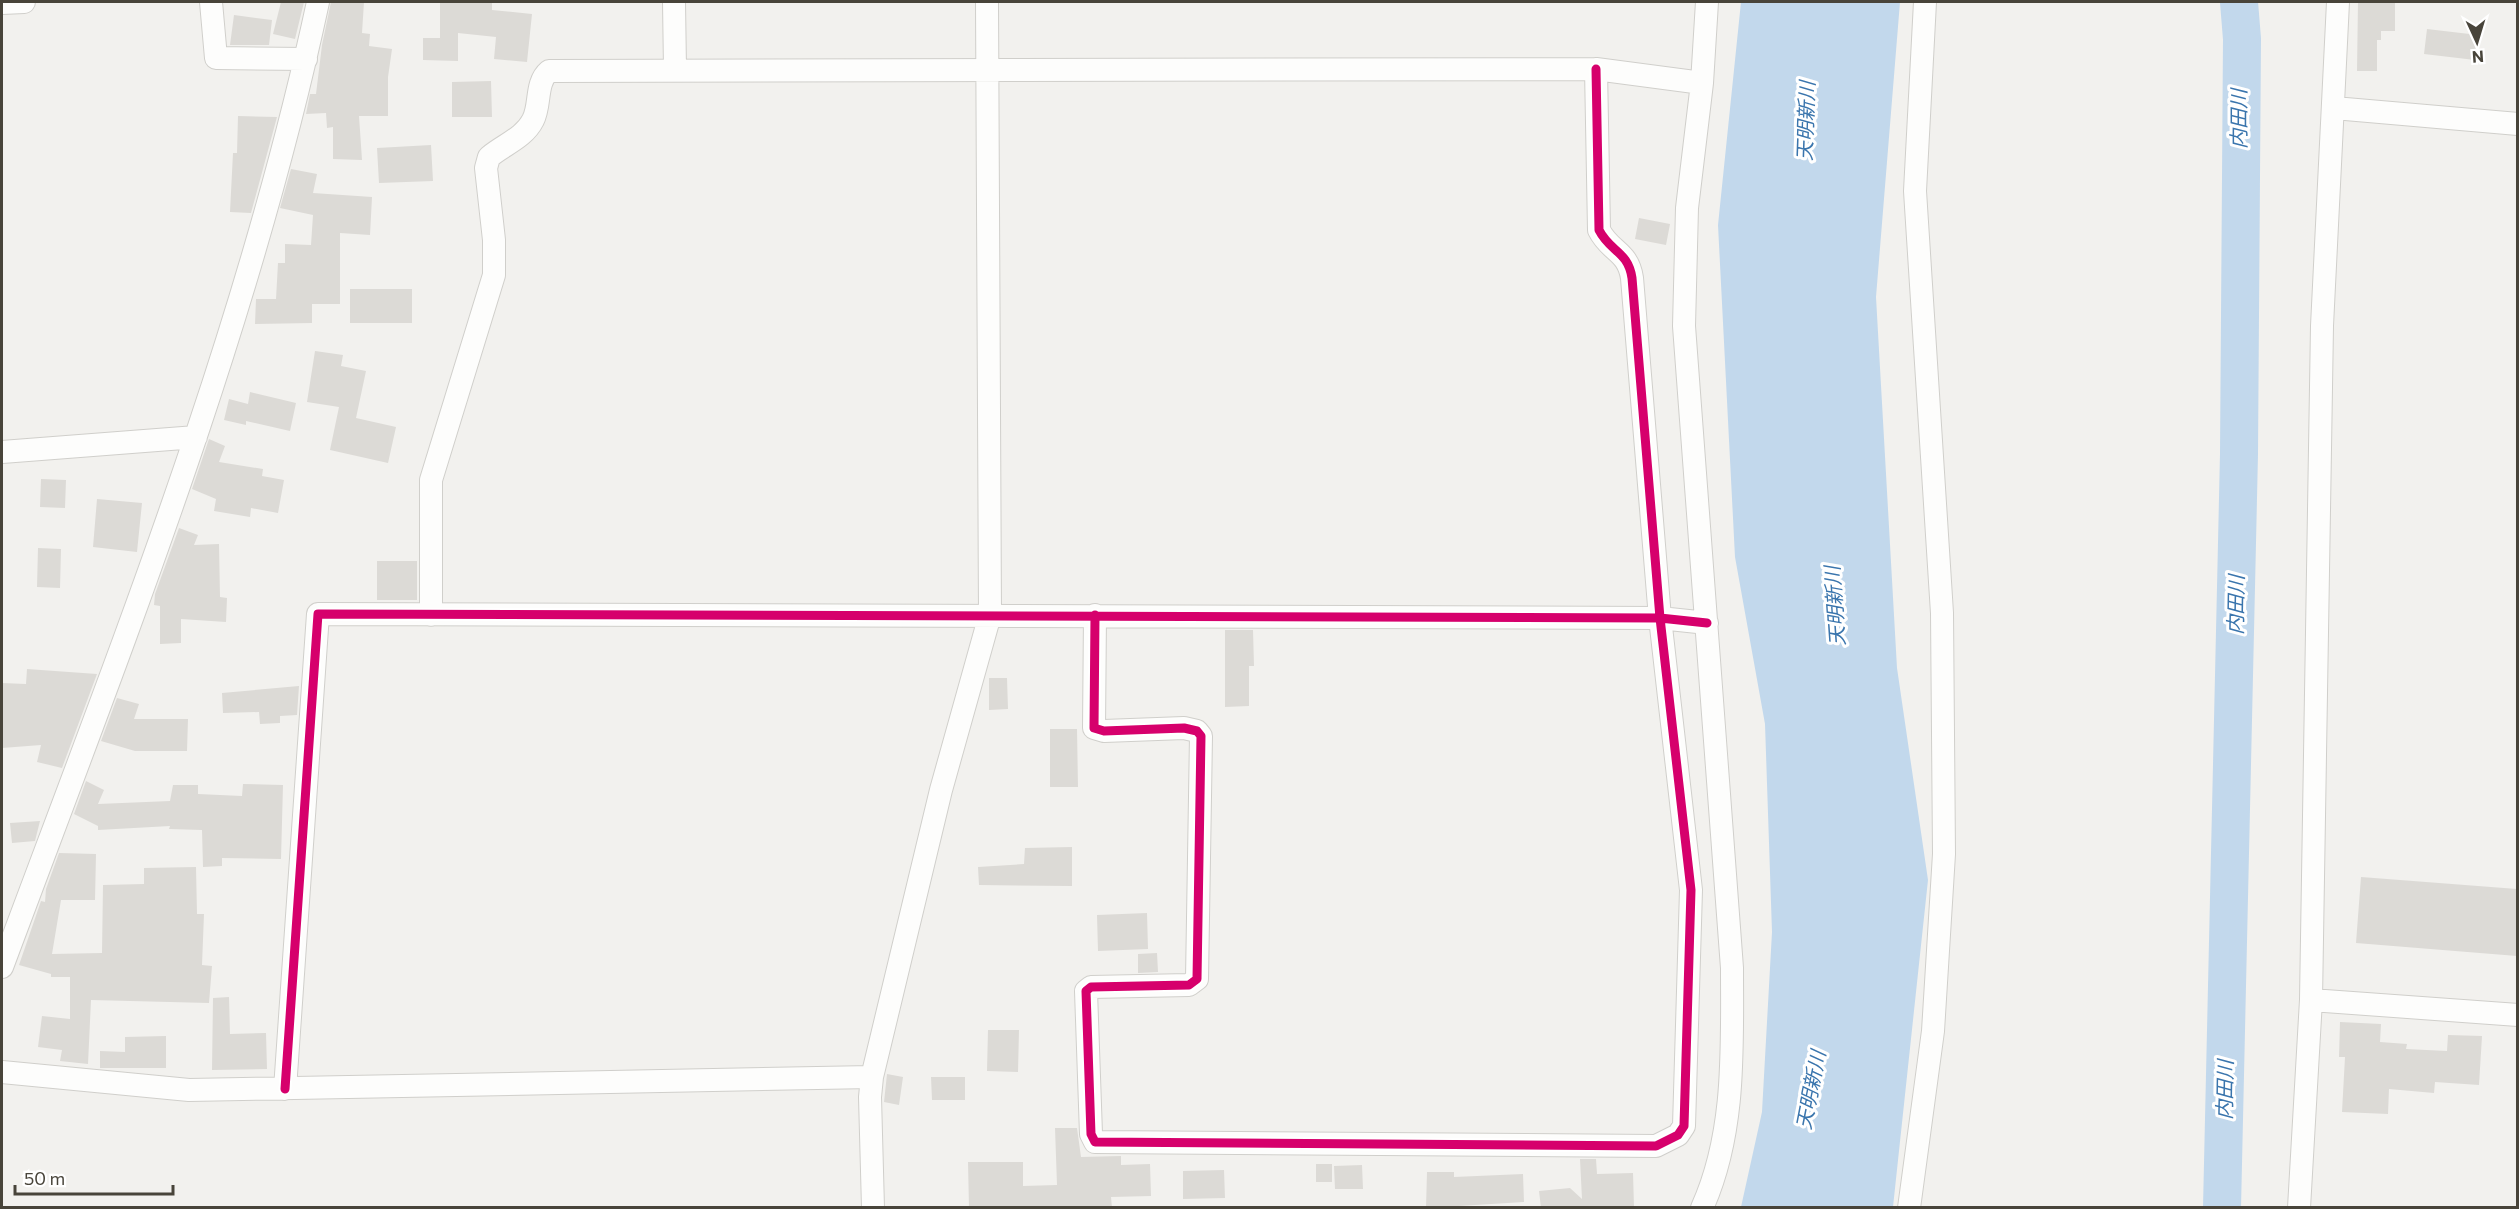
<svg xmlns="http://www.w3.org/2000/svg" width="2519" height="1209" viewBox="0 0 2519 1209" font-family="Commissioner,'Noto Sans JP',sans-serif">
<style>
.water{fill:#c2d8ec}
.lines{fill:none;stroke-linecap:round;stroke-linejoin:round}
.river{stroke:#c2d8ec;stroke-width:38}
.building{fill:#dcdad6}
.minor-casing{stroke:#d0cfcb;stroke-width:24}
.minor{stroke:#fdfdfc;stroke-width:22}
.cycleway-casing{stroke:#fff;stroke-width:13}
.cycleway{stroke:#d6006c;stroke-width:9}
.labels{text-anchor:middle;stroke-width:6;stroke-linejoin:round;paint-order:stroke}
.water-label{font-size:20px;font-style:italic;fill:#3a75ad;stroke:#fff}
</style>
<rect width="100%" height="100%" fill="#f2f1ee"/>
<!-- water -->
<path class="water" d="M 1741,2 L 1900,2 L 1876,297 L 1897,668 L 1928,880 L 1893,1207 L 1741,1207 L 1762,1112 L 1772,932 L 1765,724 L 1735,557 L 1718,225 Z"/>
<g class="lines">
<!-- river -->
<path class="river" d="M 2222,1208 L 2239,454 L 2242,39 L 2239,2"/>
</g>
<!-- building -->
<path class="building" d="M 281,2 L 304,2 L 295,39 L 273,34 Z
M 331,2 L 364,2 L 362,33 L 370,34 L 369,46 L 392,49 L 388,77 L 388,116 L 359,116 L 362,160 L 333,159 L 333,127 L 327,128 L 326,113 L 306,114 L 310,94 L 316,94 L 322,45 Z
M 440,2 L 492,2 L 492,10 L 532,14 L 527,62 L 494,59 L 496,37 L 458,33 L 458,61 L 423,60 L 423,38 L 440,38 Z
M 2358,2 L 2395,3 L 2395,31 L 2381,31 L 2381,40 L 2377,40 L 2377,71 L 2357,71 Z
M 234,15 L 272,20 L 269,45 L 230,45 Z
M 2427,29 L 2478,35 L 2475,60 L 2424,54 Z
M 491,81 L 492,117 L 452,117 L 452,82 Z
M 238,116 L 277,117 L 251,213 L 230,212 L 233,153 L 237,153 Z
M 431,145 L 433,181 L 379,183 L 377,148 Z
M 291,169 L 317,174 L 313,193 L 372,197 L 370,235 L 340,233 L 340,304 L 312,304 L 312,323 L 255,324 L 256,299 L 276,299 L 278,263 L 285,263 L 285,244 L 311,245 L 313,215 L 280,208 Z
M 1639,218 L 1670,224 L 1666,245 L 1635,239 Z
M 350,289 L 412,289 L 412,323 L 350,323 Z
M 315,351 L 343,355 L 341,366 L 366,371 L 356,418 L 396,427 L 388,463 L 330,450 L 339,407 L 307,402 Z
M 250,392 L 296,403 L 290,431 L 246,421 L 246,425 L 224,420 L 229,399 L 248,404 Z
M 209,439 L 225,446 L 219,462 L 263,469 L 262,476 L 284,480 L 278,513 L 251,508 L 250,517 L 214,511 L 216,499 L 192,489 Z
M 41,479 L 66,480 L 65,508 L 40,507 Z
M 97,499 L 142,503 L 137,552 L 93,547 Z
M 179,528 L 198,535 L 194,545 L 219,544 L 220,597 L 227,598 L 226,622 L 181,619 L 181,643 L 160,644 L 160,606 L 154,605 L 155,594 Z
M 38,548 L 61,549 L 60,588 L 37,587 Z
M 377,561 L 417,561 L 417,600 L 377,600 Z
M 1225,630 L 1253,630 L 1254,666 L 1249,666 L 1249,706 L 1225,707 Z
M 27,669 L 97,674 L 62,768 L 37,762 L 41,745 L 2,748 L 2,683 L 26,684 Z
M 989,678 L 1007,678 L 1008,709 L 989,710 Z
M 299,686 L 297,715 L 280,716 L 280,723 L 260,724 L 259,712 L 223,713 L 222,693 Z
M 117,698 L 139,704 L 134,719 L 188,719 L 187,751 L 135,751 L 101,741 Z
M 1050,729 L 1077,729 L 1078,787 L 1050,787 Z
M 86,781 L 104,790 L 98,804 L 170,801 L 173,785 L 198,785 L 198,794 L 242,796 L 243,784 L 283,785 L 281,859 L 222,858 L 222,866 L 203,867 L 202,830 L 169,829 L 170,826 L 98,830 L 98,826 L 74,814 Z
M 40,821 L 35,841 L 12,843 L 10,823 Z
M 1072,847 L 1072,886 L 979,885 L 978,867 L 1024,864 L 1025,848 Z
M 59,853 L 96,854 L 95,900 L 61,900 L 52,954 L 102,953 L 103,885 L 144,884 L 144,868 L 196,867 L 197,914 L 204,914 L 202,965 L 212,966 L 209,1003 L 91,1000 L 88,1064 L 60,1061 L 62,1050 L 38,1047 L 42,1016 L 70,1019 L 70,977 L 51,977 L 51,974 L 19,965 L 41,901 L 45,902 L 46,889 Z
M 2361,877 L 2517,889 L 2517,956 L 2356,943 Z
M 1147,913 L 1148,949 L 1098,951 L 1097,915 Z
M 1157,953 L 1158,972 L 1138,973 L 1138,954 Z
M 229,997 L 230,1034 L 266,1033 L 267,1069 L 212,1070 L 213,998 Z
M 2340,1022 L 2381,1024 L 2380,1042 L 2407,1044 L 2406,1049 L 2447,1051 L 2448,1035 L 2482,1036 L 2479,1085 L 2435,1082 L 2434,1093 L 2389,1089 L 2388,1114 L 2342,1112 L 2345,1057 L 2339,1057 Z
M 988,1030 L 1019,1030 L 1018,1072 L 987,1071 Z
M 166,1036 L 166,1068 L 100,1068 L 100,1051 L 125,1052 L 125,1037 Z
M 887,1074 L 903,1077 L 899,1105 L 884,1102 Z
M 931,1077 L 965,1077 L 965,1100 L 932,1100 Z
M 1055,1128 L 1077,1128 L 1081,1157 L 1121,1156 L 1121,1165 L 1150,1164 L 1151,1196 L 1111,1197 L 1112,1208 L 969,1208 L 968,1162 L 1023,1162 L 1023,1186 L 1057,1185 Z
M 1580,1159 L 1596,1159 L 1597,1174 L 1633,1173 L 1634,1207 L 1541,1208 L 1539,1191 L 1570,1188 L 1582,1199 Z
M 1316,1164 L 1332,1164 L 1332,1182 L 1316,1182 Z
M 1362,1165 L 1363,1189 L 1335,1189 L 1334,1166 Z
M 1224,1170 L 1225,1198 L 1183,1199 L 1183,1171 Z
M 1427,1172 L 1454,1172 L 1454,1177 L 1523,1174 L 1524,1202 L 1426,1208 Z"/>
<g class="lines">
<defs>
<path id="minor" d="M 211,2 L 216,58 L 306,59
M 674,2 L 675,69
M 2,3 L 24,2
M 2334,108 L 2518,124
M 2,452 L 196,437
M 431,615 L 431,480 L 494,275 L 494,240 L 486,168 L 489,157 C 503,145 524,138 533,120 C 541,105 535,83 549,71 L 1596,69 L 1702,83
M 1095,615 L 1094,728 L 1104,731 L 1184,728 L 1197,731 L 1201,736 L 1197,979 L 1189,985 L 1091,987 L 1086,991 L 1091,1134 L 1095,1142 L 1656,1146 L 1678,1135 L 1684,1126 L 1691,890 L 1660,618 L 1632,278 C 1628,251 1610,252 1599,230 L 1596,69
M 2,967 C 120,650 247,333 318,2
M 2311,1000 L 2518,1015
M 2,1072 L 189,1090 L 872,1077
M 285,1089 L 318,614 L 1660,618 L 1707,623
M 873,1208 L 870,1097 L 872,1077 L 941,790 L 990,615 L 987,2
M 1702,1208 C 1736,1133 1732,1048 1732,968 L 1684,326 L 1687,208 L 1702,83 L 1707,2
M 1909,1208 L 1933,1031 L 1944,854 L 1942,613 L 1915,191 L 1925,2
M 2299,1208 L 2311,1000 L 2322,326 L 2338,2"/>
</defs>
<!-- minor casing -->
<use href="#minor" class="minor-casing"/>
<!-- minor -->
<use href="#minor" class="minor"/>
<defs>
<path id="cycleway" d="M 1095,615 L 1094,728 L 1104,731 L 1184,728 L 1197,731 L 1201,736 L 1197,979 L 1189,985 L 1091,987 L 1086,991 L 1091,1134 L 1095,1142 L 1656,1146 L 1678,1135 L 1684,1126 L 1691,890 L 1660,618 L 1632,278 C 1628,251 1610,252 1599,230 L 1596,69
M 285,1089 L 318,614 L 1660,618 L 1707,623"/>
</defs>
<!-- cycleway casing -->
<use href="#cycleway" class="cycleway-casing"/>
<!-- cycleway -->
<use href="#cycleway" class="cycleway"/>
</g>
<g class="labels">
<!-- water labels -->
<g class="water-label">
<text transform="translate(2239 119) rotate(-90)" y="7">内田川</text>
<text transform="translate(1806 121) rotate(-88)" y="7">天明新川</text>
<text transform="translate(2236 605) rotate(-89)" y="7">内田川</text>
<text transform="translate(1835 606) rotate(-94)" y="7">天明新川</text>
<text transform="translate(1811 1090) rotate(-79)" y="7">天明新川</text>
<text transform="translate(2225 1090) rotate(-89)" y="7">内田川</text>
</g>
</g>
<!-- border -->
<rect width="2519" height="1209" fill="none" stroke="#48443a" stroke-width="6"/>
<!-- north arrow -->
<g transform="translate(2477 42) rotate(176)" stroke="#ffffff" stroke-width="4.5" paint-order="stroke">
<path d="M0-4.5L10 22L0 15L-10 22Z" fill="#48443a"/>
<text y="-9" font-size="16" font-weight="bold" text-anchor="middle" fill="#48443a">N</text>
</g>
<!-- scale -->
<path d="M15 1185v9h158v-9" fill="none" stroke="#48443a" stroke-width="3"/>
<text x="24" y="1185" font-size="18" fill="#48443a" stroke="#ffffff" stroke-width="4.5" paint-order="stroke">50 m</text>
</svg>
